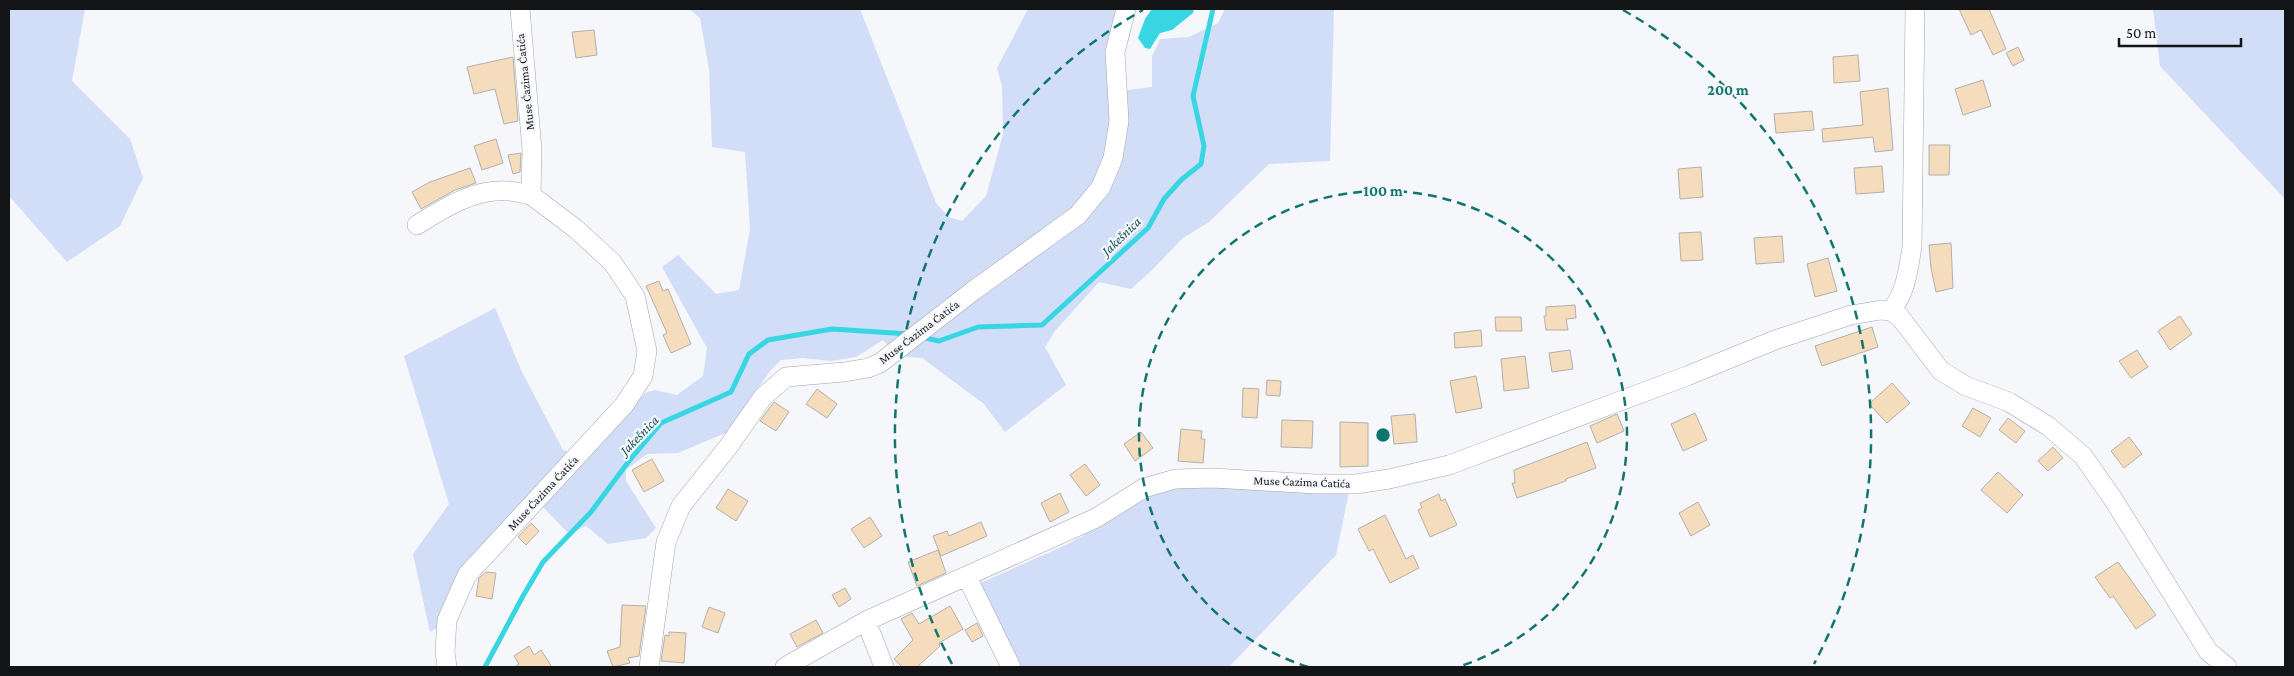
<svg xmlns="http://www.w3.org/2000/svg" width="2294" height="676" viewBox="0 0 2294 676" font-family="'Crimson Pro',serif">
<style>
.green{fill:#d2ddf8}
.water{fill:#38d6e3}
.lines{fill:none;stroke-linecap:round;stroke-linejoin:round}
.stream{stroke:#38d6e3;stroke-width:5}
.building{fill:#f5dcbc;stroke:#b2b0ac}
.minor-casing{stroke:#a4a5a9;stroke-width:20}
.minor{stroke:#fff;stroke-width:19}
.ring{fill:none;stroke:#0f766e;stroke-width:2.5;stroke-dasharray:9 6}
.labels{text-anchor:middle;stroke-width:4.5;stroke-linejoin:round;paint-order:stroke}
.street-label{font-size:12px;fill:#131415;stroke:#f6f7fb}
.water-label{font-size:14px;font-style:italic;fill:#115258;stroke:#f6f7fb}
.centre{fill:#0f766e;stroke:#f6f7fb;stroke-width:2.5}
.ring-label{font-size:15px;text-anchor:middle;font-weight:bold;fill:#0f766e;stroke:#f6f7fb;stroke-width:4.5;stroke-linejoin:round;paint-order:stroke}
</style>
<rect width="100%" height="100%" fill="#f6f7fb"/>
<!-- green -->
<path class="green" d="M 9,9 L 85,9 L 72,81 L 130,139 L 143,178 L 120,226 L 67,262 L 9,196 Z
M 689,9 L 860,9 L 936,203 L 949,217 L 962,221 L 986,196 L 1003,134 L 1002,86 L 997,68 L 1028,9 L 1119,9 C 1105,35 1110,63 1112,92 L 1152,87 L 1152,57 L 1160,39 L 1189,37 L 1218,23 L 1225,9 L 1334,9 L 1330,161 L 1269,164 L 1209,222 L 1183,238 L 1151,271 L 1131,289 L 1099,282 L 1055,331 L 1045,347 L 1066,385 L 1005,432 L 984,404 L 922,358 L 897,356 L 883,340 L 856,357 L 831,361 L 803,358 L 781,360 L 770,371 L 728,432 L 678,453 L 647,454 L 626,470 L 626,481 L 656,528 L 646,538 L 608,544 L 586,526 L 569,534 L 542,506 L 526,502 L 440,626 L 430,632 L 413,554 L 449,504 L 404,356 L 495,308 L 522,372 L 563,450 L 586,460 L 645,393 L 655,390 L 677,395 L 703,376 L 707,348 L 662,267 L 678,255 L 716,294 L 739,290 L 750,229 L 745,152 L 712,147 L 709,69 L 700,18 Z
M 2153,9 L 2285,9 L 2285,199 L 2160,66 Z
M 1206,483 L 1349,492 L 1336,555 L 1229,667 L 1021,667 L 978,584 L 1068,544 L 1156,493 Z"/>
<!-- water -->
<path class="water" d="M 1152,9 L 1194,9 L 1193,13 L 1172,30 L 1160,33 L 1150,49 L 1145,48 L 1138,38 L 1145,19 Z"/>
<g class="lines">
<!-- stream -->
<path class="stream" d="M 926,338 L 939,341 L 978,327 L 1042,325 L 1148,228 L 1164,199 L 1181,180 L 1201,164 L 1204,146 L 1193,96 L 1213,9
M 485,667 L 523,596 L 543,562 L 591,512 L 629,461 L 661,423 L 731,392 L 749,354 L 768,340 L 832,329 L 909,334"/>
</g>
<!-- building -->
<path class="building" d="M 1959,9 L 1989,9 L 2006,49 L 1993,55 L 1981,30 L 1971,35 Z
M 594,30 L 597,55 L 576,58 L 572,32 Z
M 2018,47 L 2024,60 L 2013,66 L 2006,53 Z
M 1858,55 L 1860,81 L 1834,83 L 1833,57 Z
M 513,57 L 518,121 L 504,124 L 495,89 L 474,94 L 467,67 Z
M 1983,80 L 1991,106 L 1963,115 L 1955,89 Z
M 1888,88 L 1893,150 L 1875,152 L 1873,137 L 1823,142 L 1822,129 L 1863,125 L 1860,92 Z
M 1812,111 L 1814,130 L 1776,133 L 1774,114 Z
M 496,139 L 503,163 L 482,170 L 474,146 Z
M 1929,145 L 1950,145 L 1949,175 L 1929,175 Z
M 521,153 L 520,172 L 513,174 L 508,155 Z
M 1882,166 L 1884,192 L 1856,194 L 1854,168 Z
M 1701,167 L 1703,197 L 1680,199 L 1678,169 Z
M 470,168 L 476,183 L 455,190 L 421,209 L 412,192 L 430,182 Z
M 1701,232 L 1703,260 L 1681,261 L 1679,233 Z
M 1782,236 L 1784,262 L 1756,264 L 1754,238 Z
M 1951,243 L 1953,288 L 1936,292 L 1931,268 L 1929,245 Z
M 1828,258 L 1837,291 L 1815,297 L 1807,264 Z
M 659,281 L 663,291 L 668,289 L 691,344 L 671,353 L 663,335 L 667,333 L 646,286 Z
M 1575,305 L 1576,318 L 1566,319 L 1568,330 L 1546,330 L 1544,316 L 1546,316 L 1546,307 Z
M 2180,316 L 2192,334 L 2170,350 L 2158,331 Z
M 1495,317 L 1521,317 L 1522,331 L 1496,331 Z
M 1872,327 L 1878,347 L 1822,366 L 1815,346 Z
M 1481,330 L 1482,346 L 1455,348 L 1454,333 Z
M 1570,350 L 1573,369 L 1552,372 L 1549,353 Z
M 2137,350 L 2148,367 L 2131,378 L 2119,361 Z
M 1525,356 L 1529,388 L 1504,391 L 1501,359 Z
M 1476,376 L 1482,408 L 1456,413 L 1450,381 Z
M 1267,380 L 1281,381 L 1280,396 L 1266,395 Z
M 1892,383 L 1910,403 L 1887,423 L 1869,404 Z
M 1243,388 L 1259,389 L 1257,418 L 1242,417 Z
M 817,389 L 837,404 L 827,418 L 806,404 Z
M 774,402 L 789,412 L 776,431 L 760,421 Z
M 1973,408 L 1991,418 L 1980,437 L 1962,426 Z
M 1695,413 L 1707,440 L 1683,451 L 1671,424 Z
M 1415,414 L 1417,442 L 1394,444 L 1391,416 Z
M 1617,414 L 1624,431 L 1597,443 L 1590,426 Z
M 2008,418 L 2025,431 L 2016,443 L 1999,430 Z
M 1282,420 L 1313,421 L 1312,448 L 1281,447 Z
M 1340,422 L 1368,423 L 1368,466 L 1340,467 Z
M 1181,429 L 1202,431 L 1201,439 L 1205,439 L 1203,463 L 1178,461 Z
M 1141,432 L 1153,448 L 1135,461 L 1124,444 Z
M 2129,437 L 2142,454 L 2124,468 L 2111,451 Z
M 1587,442 L 1596,468 L 1566,479 L 1566,481 L 1517,498 L 1512,483 L 1515,483 L 1514,470 Z
M 2053,447 L 2063,458 L 2048,471 L 2038,461 Z
M 652,459 L 664,481 L 644,492 L 632,470 Z
M 1085,464 L 1100,485 L 1086,496 L 1070,475 Z
M 1998,472 L 2023,495 L 2007,513 L 1981,490 Z
M 728,489 L 748,501 L 736,521 L 716,508 Z
M 1060,493 L 1069,512 L 1050,522 L 1041,503 Z
M 1439,494 L 1441,501 L 1445,499 L 1457,525 L 1430,537 L 1418,510 L 1422,508 L 1420,503 Z
M 1698,502 L 1710,525 L 1691,536 L 1679,513 Z
M 1385,515 L 1406,559 L 1413,555 L 1419,568 L 1390,583 L 1373,549 L 1369,551 L 1358,529 Z
M 870,517 L 882,536 L 864,548 L 851,529 Z
M 981,522 L 987,536 L 941,556 L 933,536 L 947,531 L 949,536 Z
M 531,523 L 539,531 L 526,545 L 518,537 Z
M 938,550 L 946,573 L 917,586 L 908,562 Z
M 2118,562 L 2156,615 L 2136,629 L 2113,596 L 2110,598 L 2095,577 Z
M 486,572 L 496,573 L 492,599 L 476,596 L 479,578 Z
M 845,588 L 851,599 L 839,607 L 832,595 Z
M 622,605 L 646,606 L 639,656 L 628,658 L 630,663 L 613,667 L 607,651 L 620,647 Z
M 950,606 L 963,629 L 939,643 L 940,646 L 917,667 L 902,667 L 894,659 L 913,640 L 901,619 L 912,613 L 919,624 Z
M 709,607 L 725,613 L 718,633 L 702,627 Z
M 816,620 L 823,633 L 797,647 L 790,634 Z
M 977,623 L 983,636 L 972,642 L 965,630 Z
M 669,632 L 686,633 L 684,663 L 661,661 L 665,635 L 669,636 Z
M 529,646 L 534,655 L 541,650 L 552,667 L 515,667 L 519,664 L 514,656 Z"/>
<g class="lines">
<defs>
<path id="minor" d="M 417,225 C 444,208 475,188 508,191 C 516,191 524,194 531,195
M 1891,311 C 1906,292 1908,271 1912,247 L 1915,9
M 967,577 L 1011,667
M 866,621 L 884,667
M 447,667 L 445,652 L 447,620 L 467,575 L 624,405 L 643,376 L 647,351 L 635,296 L 612,262 L 576,229 L 531,195 L 532,150 L 520,9
M 649,667 L 666,542 L 681,506 L 728,447 L 763,397 L 786,377 L 844,372 L 868,368 L 880,363 L 973,291 L 1078,215 L 1101,187 L 1113,158 L 1119,121 L 1115,52 L 1126,9
M 785,667 L 866,621 L 1096,518 L 1144,488 L 1175,479 L 1213,478 L 1315,484 L 1356,484 L 1389,479 L 1449,465 L 1687,376 L 1775,340 L 1851,315 L 1881,310 L 1891,311 L 1900,317 L 1941,371 L 1966,386 L 2009,402 L 2048,426 L 2083,456 L 2113,499 L 2208,651 L 2227,667"/>
</defs>
<!-- minor casing -->
<use href="#minor" class="minor-casing"/>
<!-- minor -->
<use href="#minor" class="minor"/>
</g>
<!-- distance rings -->
<g class="ring">
<path d="M1308 667A244 244 0 1 1 1458 667"/>
<path d="M952 664A488 488 0 0 1 1143 10M1623 10A488 488 0 0 1 1814 664"/>
</g>
<g class="labels">
<!-- street labels -->
<g class="street-label">
<text transform="translate(525 82) rotate(-96)" y="4">Muse Ćazima Ćatića</text>
<text transform="translate(919 332) rotate(-37)" y="4">Muse Ćazima Ćatića</text>
<text transform="translate(1302 482) rotate(2)" y="4">Muse Ćazima Ćatića</text>
<text transform="translate(543 493) rotate(-47)" y="4">Muse Ćazima Ćatića</text>
</g>
<!-- water labels -->
<g class="water-label">
<text transform="translate(1121 236) rotate(-44)" y="5">Jakešnica</text>
<text transform="translate(639 435) rotate(-46)" y="5">Jakešnica</text>
</g>
</g>
<circle cx="1383" cy="435" r="8" class="centre"/>
<g class="ring-label">
<text x="1728" y="95">200 m</text>
<text x="1383" y="196">100 m</text>
</g>
<!-- border -->
<rect width="2294" height="676" fill="none" stroke="#131415" stroke-width="20"/>
<!-- scale -->
<path d="M2119 38v8h122v-8" fill="none" stroke="#131415" stroke-width="2.5"/>
<text x="2126" y="38" font-size="15" fill="#131415" stroke="#f6f7fb" stroke-width="4" paint-order="stroke">50 m</text>
</svg>
